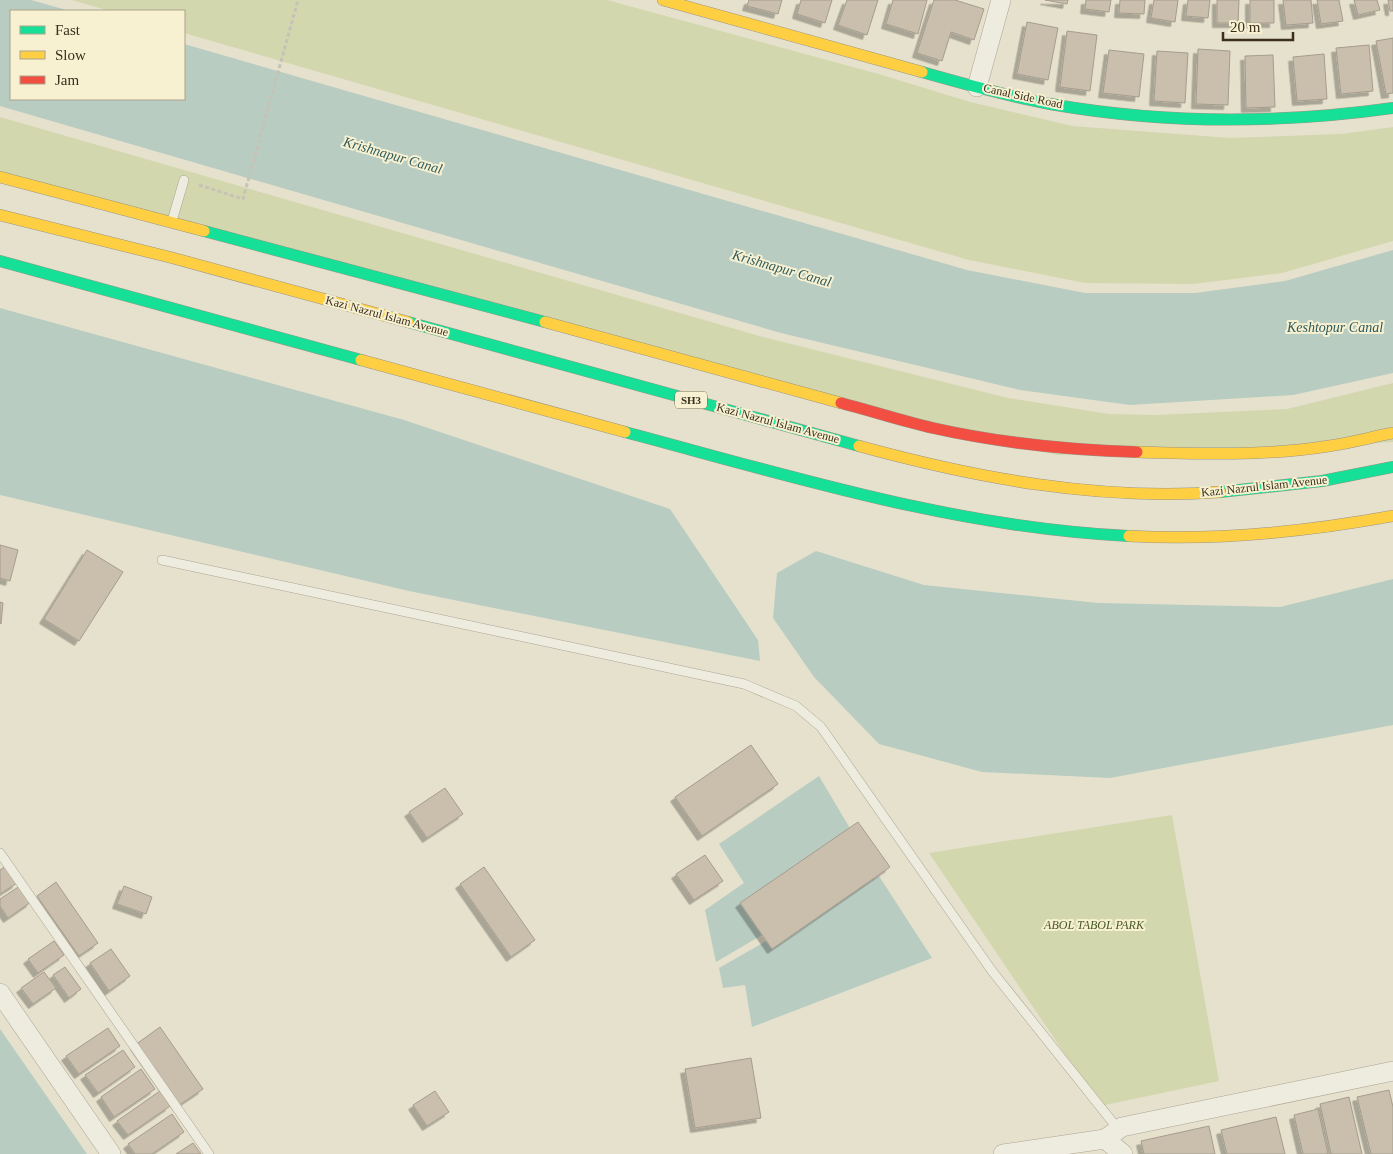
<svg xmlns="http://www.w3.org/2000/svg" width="1393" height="1154" viewBox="0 0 1393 1154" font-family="'Times New Roman',serif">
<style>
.green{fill:#d2d7ae}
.water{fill:#b8ccc2}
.building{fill:#cabfad;stroke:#a69c8c;filter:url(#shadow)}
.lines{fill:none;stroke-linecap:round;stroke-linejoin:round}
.lane-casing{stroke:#aba596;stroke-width:10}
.street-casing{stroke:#aba596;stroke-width:20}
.fast-casing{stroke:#9b9585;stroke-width:12}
.slow-casing{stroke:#9b9585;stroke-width:12}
.jam-casing{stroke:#9b9585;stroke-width:12}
.path{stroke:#c7c2b6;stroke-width:3;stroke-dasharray:4 2.5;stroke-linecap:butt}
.lane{stroke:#eeebdf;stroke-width:9}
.street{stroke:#eeebdf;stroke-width:19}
.fast{stroke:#16e098;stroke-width:11}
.slow{stroke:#ffcf43;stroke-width:11}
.jam{stroke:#f24e42;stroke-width:11}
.labels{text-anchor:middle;stroke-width:4;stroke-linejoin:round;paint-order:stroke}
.shield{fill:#f7f1d2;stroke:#736853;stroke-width:1}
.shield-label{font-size:11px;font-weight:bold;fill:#3b2e1d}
.street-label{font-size:12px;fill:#3b2e1d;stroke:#f7f1d2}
.park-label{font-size:12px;font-style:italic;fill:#455823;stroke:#f7f1d2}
.water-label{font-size:14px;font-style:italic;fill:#2c595b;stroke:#f7f1d2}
</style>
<defs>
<filter id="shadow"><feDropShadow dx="-4.5" dy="4.5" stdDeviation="0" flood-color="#0004"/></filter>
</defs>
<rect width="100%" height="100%" fill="#e6e1cc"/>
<!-- green -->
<path class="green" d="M 72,0 L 607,0 L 882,75 L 970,102 L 1072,126 L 1230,138 L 1342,134 L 1393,127 L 1393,241 L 1282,273 L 1193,284 L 1085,283 L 969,260 L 184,33 L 184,11 L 110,11 Z
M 0,117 L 763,337 L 1008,398 L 1109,414 L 1156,415 L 1287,409 L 1393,383 L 1393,442 L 1057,455 L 0,180 Z
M 1172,815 L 1219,1081 L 1100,1106 L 929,853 Z"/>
<!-- water -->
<path class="water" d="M 0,0 L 31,0 L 70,11 L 11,11 L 11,99 L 184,99 L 184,44 L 967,270 L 1085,293 L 1195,293 L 1285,281 L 1393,250 L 1393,373 L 1293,395 L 1130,405 L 1020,390 L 781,333 L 0,106 Z
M 0,308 L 404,420 L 670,509 L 758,640 L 760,661 L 409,591 L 0,495 Z
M 816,551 L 924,585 L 1098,603 L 1280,607 L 1393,579 L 1393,725 L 1110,778 L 982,772 L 879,744 L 814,677 L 773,618 L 777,573 Z
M 819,776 L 874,869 L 716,962 L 705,910 L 744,883 L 719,844 Z
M 879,876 L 932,958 L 752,1027 L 745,985 L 723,988 L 719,968 Z
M 0,1029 L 87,1154 L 0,1154 Z"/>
<!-- building -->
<path class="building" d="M 749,0 L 782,0 L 778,14 L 747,6 Z
M 801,0 L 832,0 L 825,23 L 797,14 Z
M 847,0 L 878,0 L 867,35 L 838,25 Z
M 893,0 L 927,0 L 918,34 L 886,24 Z
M 934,0 L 955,0 L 984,9 L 974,40 L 951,32 L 942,61 L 917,53 Z
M 1045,0 L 1068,0 L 1067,4 Z
M 1086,0 L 1111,0 L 1109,12 L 1085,9 Z
M 1120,0 L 1145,0 L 1144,14 L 1119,13 Z
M 1154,0 L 1178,0 L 1175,22 L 1151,18 Z
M 1188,0 L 1210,0 L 1208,18 L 1186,16 Z
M 1217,0 L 1239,0 L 1238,23 L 1217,23 Z
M 1250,0 L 1274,0 L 1274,23 L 1250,23 Z
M 1283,0 L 1311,0 L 1313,23 L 1286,25 Z
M 1317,0 L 1339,0 L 1343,21 L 1321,24 Z
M 1354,0 L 1377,0 L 1380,10 L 1358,15 Z
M 1388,0 L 1393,0 L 1393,11 L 1390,11 Z
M 1027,22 L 1058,28 L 1048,80 L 1017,74 Z
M 1067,31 L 1097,35 L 1090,91 L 1060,87 Z
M 1393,38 L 1393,93 L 1386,94 L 1376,41 Z
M 1369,45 L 1373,91 L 1341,94 L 1336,48 Z
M 1198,49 L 1230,51 L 1228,105 L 1196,104 Z
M 1109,50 L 1144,54 L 1139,97 L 1103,93 Z
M 1157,51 L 1188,53 L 1185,103 L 1154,101 Z
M 1324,54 L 1327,99 L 1297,101 L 1293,57 Z
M 1273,55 L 1275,107 L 1246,108 L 1245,56 Z
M 0,545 L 18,550 L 10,581 L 0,578 Z
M 87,550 L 123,572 L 79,641 L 44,619 Z
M 0,602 L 3,603 L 1,624 L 0,623 Z
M 751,745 L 778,784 L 702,836 L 675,797 Z
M 445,788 L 463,814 L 427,838 L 409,812 Z
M 858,822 L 890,867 L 772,949 L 740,903 Z
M 705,855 L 723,881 L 694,900 L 676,874 Z
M 6,866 L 17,883 L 0,894 L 0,870 Z
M 484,867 L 535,940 L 511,957 L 460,884 Z
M 56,882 L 98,943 L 79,956 L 37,896 Z
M 20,886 L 31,902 L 8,918 L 0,906 L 0,899 Z
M 124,886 L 152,897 L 146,914 L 117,904 Z
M 54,941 L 64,955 L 38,973 L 28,959 Z
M 111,949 L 130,976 L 109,991 L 90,963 Z
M 65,967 L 81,989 L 69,998 L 53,975 Z
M 44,972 L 56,988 L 33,1004 L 21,988 Z
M 160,1027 L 203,1089 L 178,1106 L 135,1045 Z
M 108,1028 L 120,1046 L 79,1074 L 66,1056 Z
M 123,1050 L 135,1067 L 98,1093 L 85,1075 Z
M 751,1058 L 761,1118 L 695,1128 L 685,1069 Z
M 141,1069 L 155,1089 L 114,1117 L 101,1097 Z
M 1389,1090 L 1393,1107 L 1393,1154 L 1371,1154 L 1357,1097 Z
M 160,1091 L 170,1106 L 128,1135 L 117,1121 Z
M 435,1091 L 449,1112 L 427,1126 L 413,1105 Z
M 1349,1097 L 1362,1154 L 1331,1154 L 1320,1104 Z
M 1318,1109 L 1328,1154 L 1303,1154 L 1294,1115 Z
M 172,1114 L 184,1132 L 152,1154 L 135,1154 L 128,1144 Z
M 1276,1117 L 1285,1154 L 1227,1154 L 1221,1130 Z
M 1209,1126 L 1215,1154 L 1144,1154 L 1141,1141 Z
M 193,1143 L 201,1154 L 176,1154 Z"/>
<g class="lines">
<defs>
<path id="lane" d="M 172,221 L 184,180
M 162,560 L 744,684 L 796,706 L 821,727 L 992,971 L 1118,1129
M 0,853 L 209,1154"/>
<path id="street" d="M 977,87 L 1001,0
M 0,993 L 111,1154
M 1003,1154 L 1105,1139
M 1123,1154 L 1105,1139 L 1122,1127 L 1393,1071"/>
<path id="fast" d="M 922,72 C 964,84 1007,96 1050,104 C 1164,124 1279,124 1393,108
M 204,231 L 545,322
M 0,261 L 361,360
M 408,322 L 859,446
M 625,432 C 790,476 957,528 1129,536
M 1220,492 L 1322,481 L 1393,467"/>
<path id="slow" d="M 663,0 L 922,72
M 0,177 L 204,231
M 0,215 L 169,257 L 408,322
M 545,322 L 841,403
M 361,360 L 625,432
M 859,446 C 976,478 1098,501 1220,492
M 1137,452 C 1201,454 1266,456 1329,446 C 1350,443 1372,437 1393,433
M 1129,536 C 1218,541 1305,532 1393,516"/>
<path id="jam" d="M 841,403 C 872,411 902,421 933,428 C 1000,443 1069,450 1137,452"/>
</defs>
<!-- lane casing -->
<use href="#lane" class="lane-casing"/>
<!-- street casing -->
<use href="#street" class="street-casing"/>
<!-- fast casing -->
<use href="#fast" class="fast-casing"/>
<!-- slow casing -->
<use href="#slow" class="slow-casing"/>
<!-- jam casing -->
<use href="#jam" class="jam-casing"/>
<!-- path -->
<path class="path" d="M 199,185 L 243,199 L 298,0"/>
<!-- lane -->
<use href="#lane" class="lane"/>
<!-- street -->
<use href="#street" class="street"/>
<!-- fast -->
<use href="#fast" class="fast"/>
<!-- slow -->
<use href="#slow" class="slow"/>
<!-- jam -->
<use href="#jam" class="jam"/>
</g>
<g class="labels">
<!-- shield labels -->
<rect class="shield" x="675" y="391.5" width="32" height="17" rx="4"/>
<g class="shield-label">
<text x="691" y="404">SH3</text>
</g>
<!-- street labels -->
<g class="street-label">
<text transform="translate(1023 96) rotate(12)" y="4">Canal Side Road</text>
<text transform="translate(387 316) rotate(15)" y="4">Kazi Nazrul Islam Avenue</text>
<text transform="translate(778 423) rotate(15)" y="4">Kazi Nazrul Islam Avenue</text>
<text transform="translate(1264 486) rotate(-6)" y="4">Kazi Nazrul Islam Avenue</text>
</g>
<!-- park labels -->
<g class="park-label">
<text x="1094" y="929">ABOL TABOL PARK</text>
</g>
<!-- water labels -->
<g class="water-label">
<text transform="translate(393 155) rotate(16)" y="5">Krishnapur Canal</text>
<text transform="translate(782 268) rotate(16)" y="5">Krishnapur Canal</text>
<text x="1335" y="332">Keshtopur Canal</text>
</g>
</g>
<!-- legend -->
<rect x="10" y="10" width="175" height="90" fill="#f7f1d2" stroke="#aca38a"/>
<rect x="20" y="26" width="25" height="8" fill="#16e098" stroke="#aca38a"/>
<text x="55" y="35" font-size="15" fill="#3b2e1d">Fast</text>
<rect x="20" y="51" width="25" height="8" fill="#ffcf43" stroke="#aca38a"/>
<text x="55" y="60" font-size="15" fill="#3b2e1d">Slow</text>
<rect x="20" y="76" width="25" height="8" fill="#f24e42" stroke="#aca38a"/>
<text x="55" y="85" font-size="15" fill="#3b2e1d">Jam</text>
<!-- scale -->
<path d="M1223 32v8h70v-8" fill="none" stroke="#3b2e1d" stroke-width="2.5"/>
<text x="1230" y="32" font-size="15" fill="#3b2e1d" stroke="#f7f1d2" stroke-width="4" paint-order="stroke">20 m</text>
</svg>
